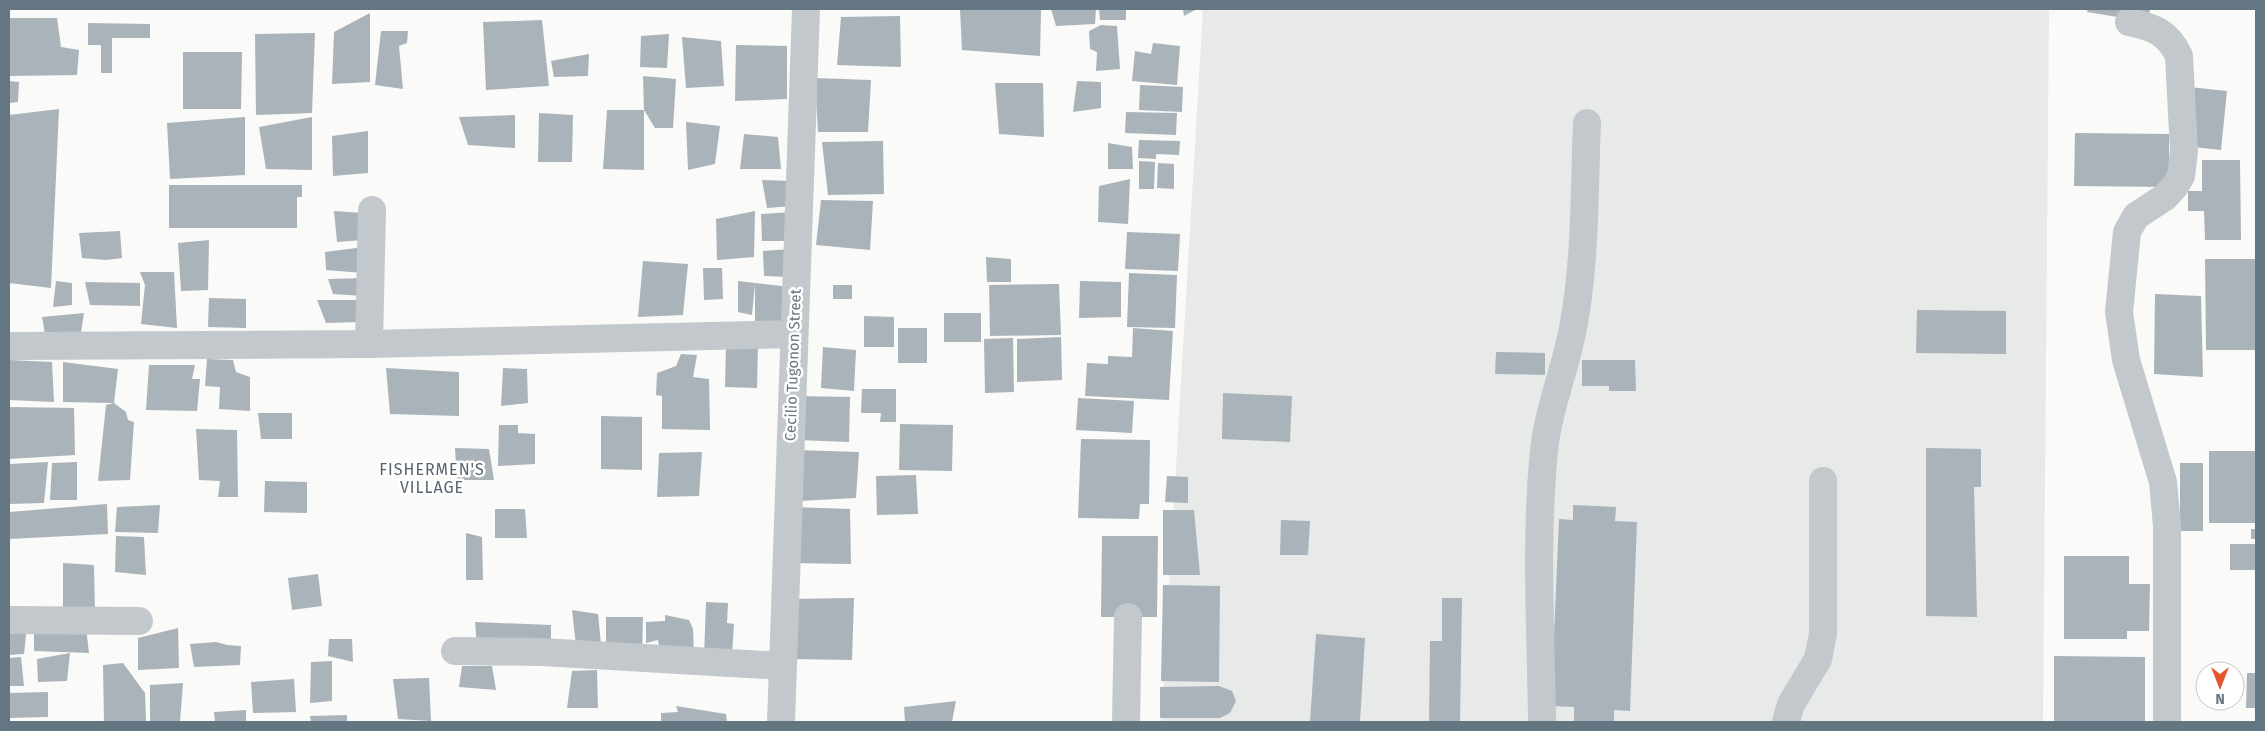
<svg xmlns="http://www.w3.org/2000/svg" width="2265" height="731" viewBox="0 0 2265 731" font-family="'Fira Sans',sans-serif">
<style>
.built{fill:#e8e9e9}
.building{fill:#aab3b9}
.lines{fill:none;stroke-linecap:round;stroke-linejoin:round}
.minor{stroke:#c3c8cc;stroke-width:28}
.labels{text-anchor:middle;stroke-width:5;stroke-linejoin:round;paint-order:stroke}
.street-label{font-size:15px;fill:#657683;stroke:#fff}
.neighbourhood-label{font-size:16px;letter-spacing:1px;fill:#57646e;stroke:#fff}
</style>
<rect width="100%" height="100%" fill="#fafaf8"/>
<!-- built -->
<path class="built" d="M 1203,9 L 2049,9 L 2043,722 L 1161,722 Z"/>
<!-- building -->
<path class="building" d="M 960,9 L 1041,9 L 1040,56 L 962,50 Z
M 1051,9 L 1096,9 L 1095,24 L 1056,26 Z
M 1099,9 L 1126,9 L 1126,20 L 1100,20 Z
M 1183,9 L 1197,9 L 1184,16 Z
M 2088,9 L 2150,9 L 2148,22 L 2087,12 Z
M 370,13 L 370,82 L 332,84 L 334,32 Z
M 900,16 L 901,67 L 837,65 L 841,17 Z
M 9,18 L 57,18 L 61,47 L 79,50 L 77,75 L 9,76 Z
M 542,20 L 549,86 L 486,90 L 483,22 Z
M 88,23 L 150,24 L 150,38 L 112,38 L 112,73 L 101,73 L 101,45 L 88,45 Z
M 1101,25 L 1117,26 L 1120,69 L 1096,71 L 1097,52 L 1090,49 L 1089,31 Z
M 381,31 L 408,31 L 407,43 L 399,46 L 403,89 L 375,85 Z
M 315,33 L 312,113 L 256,115 L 255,34 Z
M 669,34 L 667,68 L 640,67 L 641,36 Z
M 682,37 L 721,41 L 724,86 L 686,88 Z
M 1153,43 L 1180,46 L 1177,85 L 1132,81 L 1135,51 L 1151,54 Z
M 736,45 L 787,46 L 787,99 L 735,101 Z
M 183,52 L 242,52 L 241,109 L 183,109 Z
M 589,54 L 588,76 L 554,77 L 551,61 Z
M 643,76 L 676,79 L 673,128 L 655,128 L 644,110 Z
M 815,78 L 871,80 L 868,132 L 818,132 Z
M 9,81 L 19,82 L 18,102 L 9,103 Z
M 1077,81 L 1101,82 L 1101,108 L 1073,112 Z
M 995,83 L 1043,83 L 1044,137 L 999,134 Z
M 1140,85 L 1183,87 L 1182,112 L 1139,110 Z
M 2189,87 L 2227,91 L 2221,150 L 2184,146 Z
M 59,109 L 51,288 L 9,283 L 9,115 Z
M 607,110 L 644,110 L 644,170 L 603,169 Z
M 1126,112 L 1177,113 L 1176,135 L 1125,133 Z
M 539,113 L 573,115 L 572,162 L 538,162 Z
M 515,115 L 515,148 L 468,145 L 459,117 Z
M 245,117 L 245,175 L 170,179 L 167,123 Z
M 312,117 L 312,170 L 266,169 L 259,127 Z
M 686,122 L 720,126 L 715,164 L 688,170 Z
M 368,131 L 368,173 L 333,176 L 332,136 Z
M 2075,133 L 2169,134 L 2169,187 L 2074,186 Z
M 744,134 L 778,137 L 781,169 L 740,169 Z
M 1139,140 L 1180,141 L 1179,155 L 1156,154 L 1156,159 L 1138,158 Z
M 883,141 L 884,194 L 828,195 L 822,142 Z
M 1108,143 L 1132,147 L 1133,169 L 1108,169 Z
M 2202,160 L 2240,160 L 2241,240 L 2205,240 L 2204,211 L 2188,211 L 2188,191 L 2202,191 Z
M 1139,161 L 1155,162 L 1154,189 L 1139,189 Z
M 1158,163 L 1174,164 L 1174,189 L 1157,188 Z
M 1130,179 L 1128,224 L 1098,222 L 1099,186 Z
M 762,180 L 792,181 L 793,206 L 767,208 Z
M 169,185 L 302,185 L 302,197 L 297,197 L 297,228 L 169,228 Z
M 821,200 L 873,201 L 870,250 L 816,245 Z
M 334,211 L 363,213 L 363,240 L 337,242 Z
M 755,211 L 754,257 L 717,260 L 716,219 Z
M 792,212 L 790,241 L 762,241 L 761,214 Z
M 120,231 L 122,258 L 106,260 L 82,258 L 79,233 Z
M 1127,232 L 1180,234 L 1178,271 L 1125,269 Z
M 209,240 L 208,290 L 181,291 L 178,243 Z
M 364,247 L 363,273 L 326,270 L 325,252 Z
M 791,249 L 790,277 L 764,276 L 763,251 Z
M 986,257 L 1011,259 L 1011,282 L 987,282 Z
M 2205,259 L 2256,259 L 2256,350 L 2206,350 Z
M 643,261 L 688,264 L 683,315 L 638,317 Z
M 703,268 L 722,268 L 723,299 L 704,300 Z
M 140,272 L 174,272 L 177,328 L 141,324 L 145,285 Z
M 1129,273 L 1177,275 L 1175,328 L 1127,327 Z
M 363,278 L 363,296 L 333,294 L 328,279 Z
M 56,281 L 72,283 L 72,305 L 53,307 Z
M 738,281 L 790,287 L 790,321 L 755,321 L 755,284 L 752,315 L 738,312 Z
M 1080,281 L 1121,282 L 1121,317 L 1079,318 Z
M 85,282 L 140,283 L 140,306 L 90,305 Z
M 1059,284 L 1061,335 L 990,336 L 989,285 Z
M 833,285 L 852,285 L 852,299 L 833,299 Z
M 2155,294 L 2201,296 L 2203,377 L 2154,374 Z
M 209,298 L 246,299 L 246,328 L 208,327 Z
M 317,300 L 360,300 L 360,322 L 326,323 Z
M 1917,310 L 2006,311 L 2006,354 L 1916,353 Z
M 84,313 L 81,332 L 45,334 L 42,317 Z
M 944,313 L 981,313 L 981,342 L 944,342 Z
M 864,316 L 894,317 L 894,347 L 864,347 Z
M 898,328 L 927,328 L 927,363 L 898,363 Z
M 1133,328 L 1173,331 L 1169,400 L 1085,396 L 1087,363 L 1108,364 L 1108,356 L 1132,357 Z
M 1061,337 L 1062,380 L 1017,382 L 1017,339 Z
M 1013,338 L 1014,392 L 985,393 L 984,339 Z
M 726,345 L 758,346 L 757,388 L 725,387 Z
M 823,347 L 856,350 L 854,391 L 821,388 Z
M 1496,352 L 1545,353 L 1545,375 L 1495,374 Z
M 681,354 L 697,355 L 693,377 L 709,379 L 710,430 L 662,429 L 662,396 L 656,395 L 657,373 L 676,366 Z
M 207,359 L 233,360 L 236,372 L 250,377 L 250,411 L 219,409 L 220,387 L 205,386 Z
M 9,360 L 52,362 L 54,402 L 9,400 Z
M 1582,360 L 1635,360 L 1636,391 L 1609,391 L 1609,386 L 1582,386 Z
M 63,362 L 118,369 L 114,403 L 126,412 L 128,420 L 134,422 L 130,480 L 98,481 L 106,405 L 114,403 L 63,402 Z
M 149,365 L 195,365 L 192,379 L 200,379 L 197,411 L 146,410 Z
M 386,368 L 459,372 L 459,416 L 390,414 Z
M 503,368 L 527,369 L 528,403 L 501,406 Z
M 862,389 L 896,389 L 896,422 L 880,422 L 881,413 L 861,413 Z
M 1223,393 L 1292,396 L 1290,442 L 1222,439 Z
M 798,396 L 850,397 L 849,442 L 797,440 Z
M 1078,398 L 1134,401 L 1132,433 L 1076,430 Z
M 9,407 L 74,408 L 75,455 L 9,459 Z
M 258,413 L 292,413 L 292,439 L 261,439 Z
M 601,416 L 642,417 L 642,470 L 601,469 Z
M 900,424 L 953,425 L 952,471 L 899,470 Z
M 499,425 L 518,425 L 518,433 L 535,434 L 535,464 L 498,466 Z
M 196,429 L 237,430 L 238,497 L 218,497 L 220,481 L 199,480 Z
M 1081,439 L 1150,440 L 1149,504 L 1140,504 L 1139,519 L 1078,518 Z
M 455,448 L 489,449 L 494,480 L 457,480 Z
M 1926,448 L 1981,449 L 1981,487 L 1974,487 L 1977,617 L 1926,616 Z
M 796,450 L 859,452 L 856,498 L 798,501 Z
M 2209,451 L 2256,451 L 2256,523 L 2209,523 Z
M 702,452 L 699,496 L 657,497 L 659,453 Z
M 48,462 L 44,503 L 9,504 L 9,464 Z
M 77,462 L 77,500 L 50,500 L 52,463 Z
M 2180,463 L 2203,463 L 2203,531 L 2180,531 Z
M 916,475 L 918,514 L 877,515 L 876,476 Z
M 1167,476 L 1188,477 L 1188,503 L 1165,502 Z
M 265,481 L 307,482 L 307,513 L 264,512 Z
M 107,504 L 108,534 L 9,539 L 9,512 Z
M 160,505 L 158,533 L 115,532 L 117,507 Z
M 1573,505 L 1616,507 L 1615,521 L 1637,522 L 1630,711 L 1614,710 L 1614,722 L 1574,722 L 1574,707 L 1551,706 L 1559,519 L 1573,520 Z
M 792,507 L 850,509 L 851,564 L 791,563 Z
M 495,509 L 525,509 L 527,538 L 495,538 Z
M 1163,510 L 1194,510 L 1200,575 L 1163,575 Z
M 1281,520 L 1310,521 L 1308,555 L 1280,555 Z
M 2251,529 L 2256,529 L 2256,539 L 2251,539 Z
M 466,533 L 482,537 L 483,580 L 466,580 Z
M 116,536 L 144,537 L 146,575 L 115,572 Z
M 1102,536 L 1158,536 L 1157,617 L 1101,617 Z
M 2230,544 L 2256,544 L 2256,570 L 2230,570 Z
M 2064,556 L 2129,556 L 2129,584 L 2150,584 L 2149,631 L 2127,631 L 2127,639 L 2064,639 Z
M 63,563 L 94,565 L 95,616 L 63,617 Z
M 318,574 L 322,606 L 292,610 L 288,578 Z
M 1163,585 L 1220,586 L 1219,682 L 1161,681 Z
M 854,598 L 852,660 L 790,659 L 790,599 Z
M 1442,598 L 1462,598 L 1460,722 L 1429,722 L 1430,641 L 1442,641 Z
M 706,602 L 728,603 L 727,623 L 734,624 L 732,655 L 704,656 Z
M 572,610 L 598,614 L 601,644 L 576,645 Z
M 665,615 L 689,620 L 693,629 L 694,655 L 661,656 L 658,640 L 646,643 L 646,622 L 665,621 Z
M 606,617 L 643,617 L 642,657 L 606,652 Z
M 475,622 L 551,625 L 551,645 L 477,646 Z
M 27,626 L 24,654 L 9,655 L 9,629 Z
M 34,628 L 86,628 L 89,653 L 34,651 Z
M 178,628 L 179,668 L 138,670 L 138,638 Z
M 1316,634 L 1365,638 L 1360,722 L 1310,722 Z
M 329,639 L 352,639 L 353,662 L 328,656 Z
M 216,642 L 227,645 L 241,646 L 240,665 L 194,667 L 190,644 Z
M 70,653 L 67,681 L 38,682 L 37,659 Z
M 2054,656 L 2145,657 L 2145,722 L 2054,722 Z
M 21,657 L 24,686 L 9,686 L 9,658 Z
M 332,661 L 332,701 L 310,703 L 311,662 Z
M 123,663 L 145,693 L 146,722 L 104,722 L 103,665 Z
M 462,666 L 492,666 L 496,690 L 459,687 Z
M 597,670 L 598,708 L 567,708 L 572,671 Z
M 2247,673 L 2256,673 L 2256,708 L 2246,708 Z
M 429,678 L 431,721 L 398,719 L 393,679 Z
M 294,679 L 296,712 L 253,713 L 251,682 Z
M 183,683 L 180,722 L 150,722 L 150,685 Z
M 1219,686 L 1232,691 L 1236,701 L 1230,713 L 1220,718 L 1160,718 L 1160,687 Z
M 48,692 L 48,717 L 9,718 L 9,693 Z
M 956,701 L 952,722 L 905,722 L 904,707 Z
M 676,706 L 726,714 L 727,722 L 661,722 L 661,713 L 678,712 Z
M 246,710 L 246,722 L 215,722 L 214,712 Z
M 347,715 L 347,722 L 311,722 L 310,716 Z"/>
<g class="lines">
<!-- minor -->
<path class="minor" d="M 2129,22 C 2153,27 2168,32 2179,56 L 2184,151 L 2181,176 L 2175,186 L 2165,197 L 2136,216 L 2127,232 L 2119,312 L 2126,360 L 2163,482 L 2167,526 L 2167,722
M 369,344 L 372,210
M 9,346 L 369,344 L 794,334
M 9,620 L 139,621
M 455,651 L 542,652 L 782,666
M 781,722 L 806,9
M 1126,722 L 1128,617
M 1542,722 C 1541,633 1535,540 1544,451 C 1548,410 1564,373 1572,333 C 1586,265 1584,192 1587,123
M 1786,722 L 1791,704 L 1818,659 L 1823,634 L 1823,481"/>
</g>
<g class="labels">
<!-- street labels -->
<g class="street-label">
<text transform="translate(793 365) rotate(-88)" y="5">Cecilio Tugonon Street</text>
</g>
<!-- neighbourhood labels -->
<g class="neighbourhood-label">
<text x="432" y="475">FISHERMEN'S<tspan x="432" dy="18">VILLAGE</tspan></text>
</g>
</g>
<!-- border -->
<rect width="2265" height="731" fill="none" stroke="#657683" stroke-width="20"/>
<!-- north arrow -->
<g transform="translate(2220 686) rotate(180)"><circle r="24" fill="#ffffff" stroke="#c1c8cd"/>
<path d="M0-4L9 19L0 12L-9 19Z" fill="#e4572e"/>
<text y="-8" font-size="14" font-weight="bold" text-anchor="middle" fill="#657683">N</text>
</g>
</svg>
